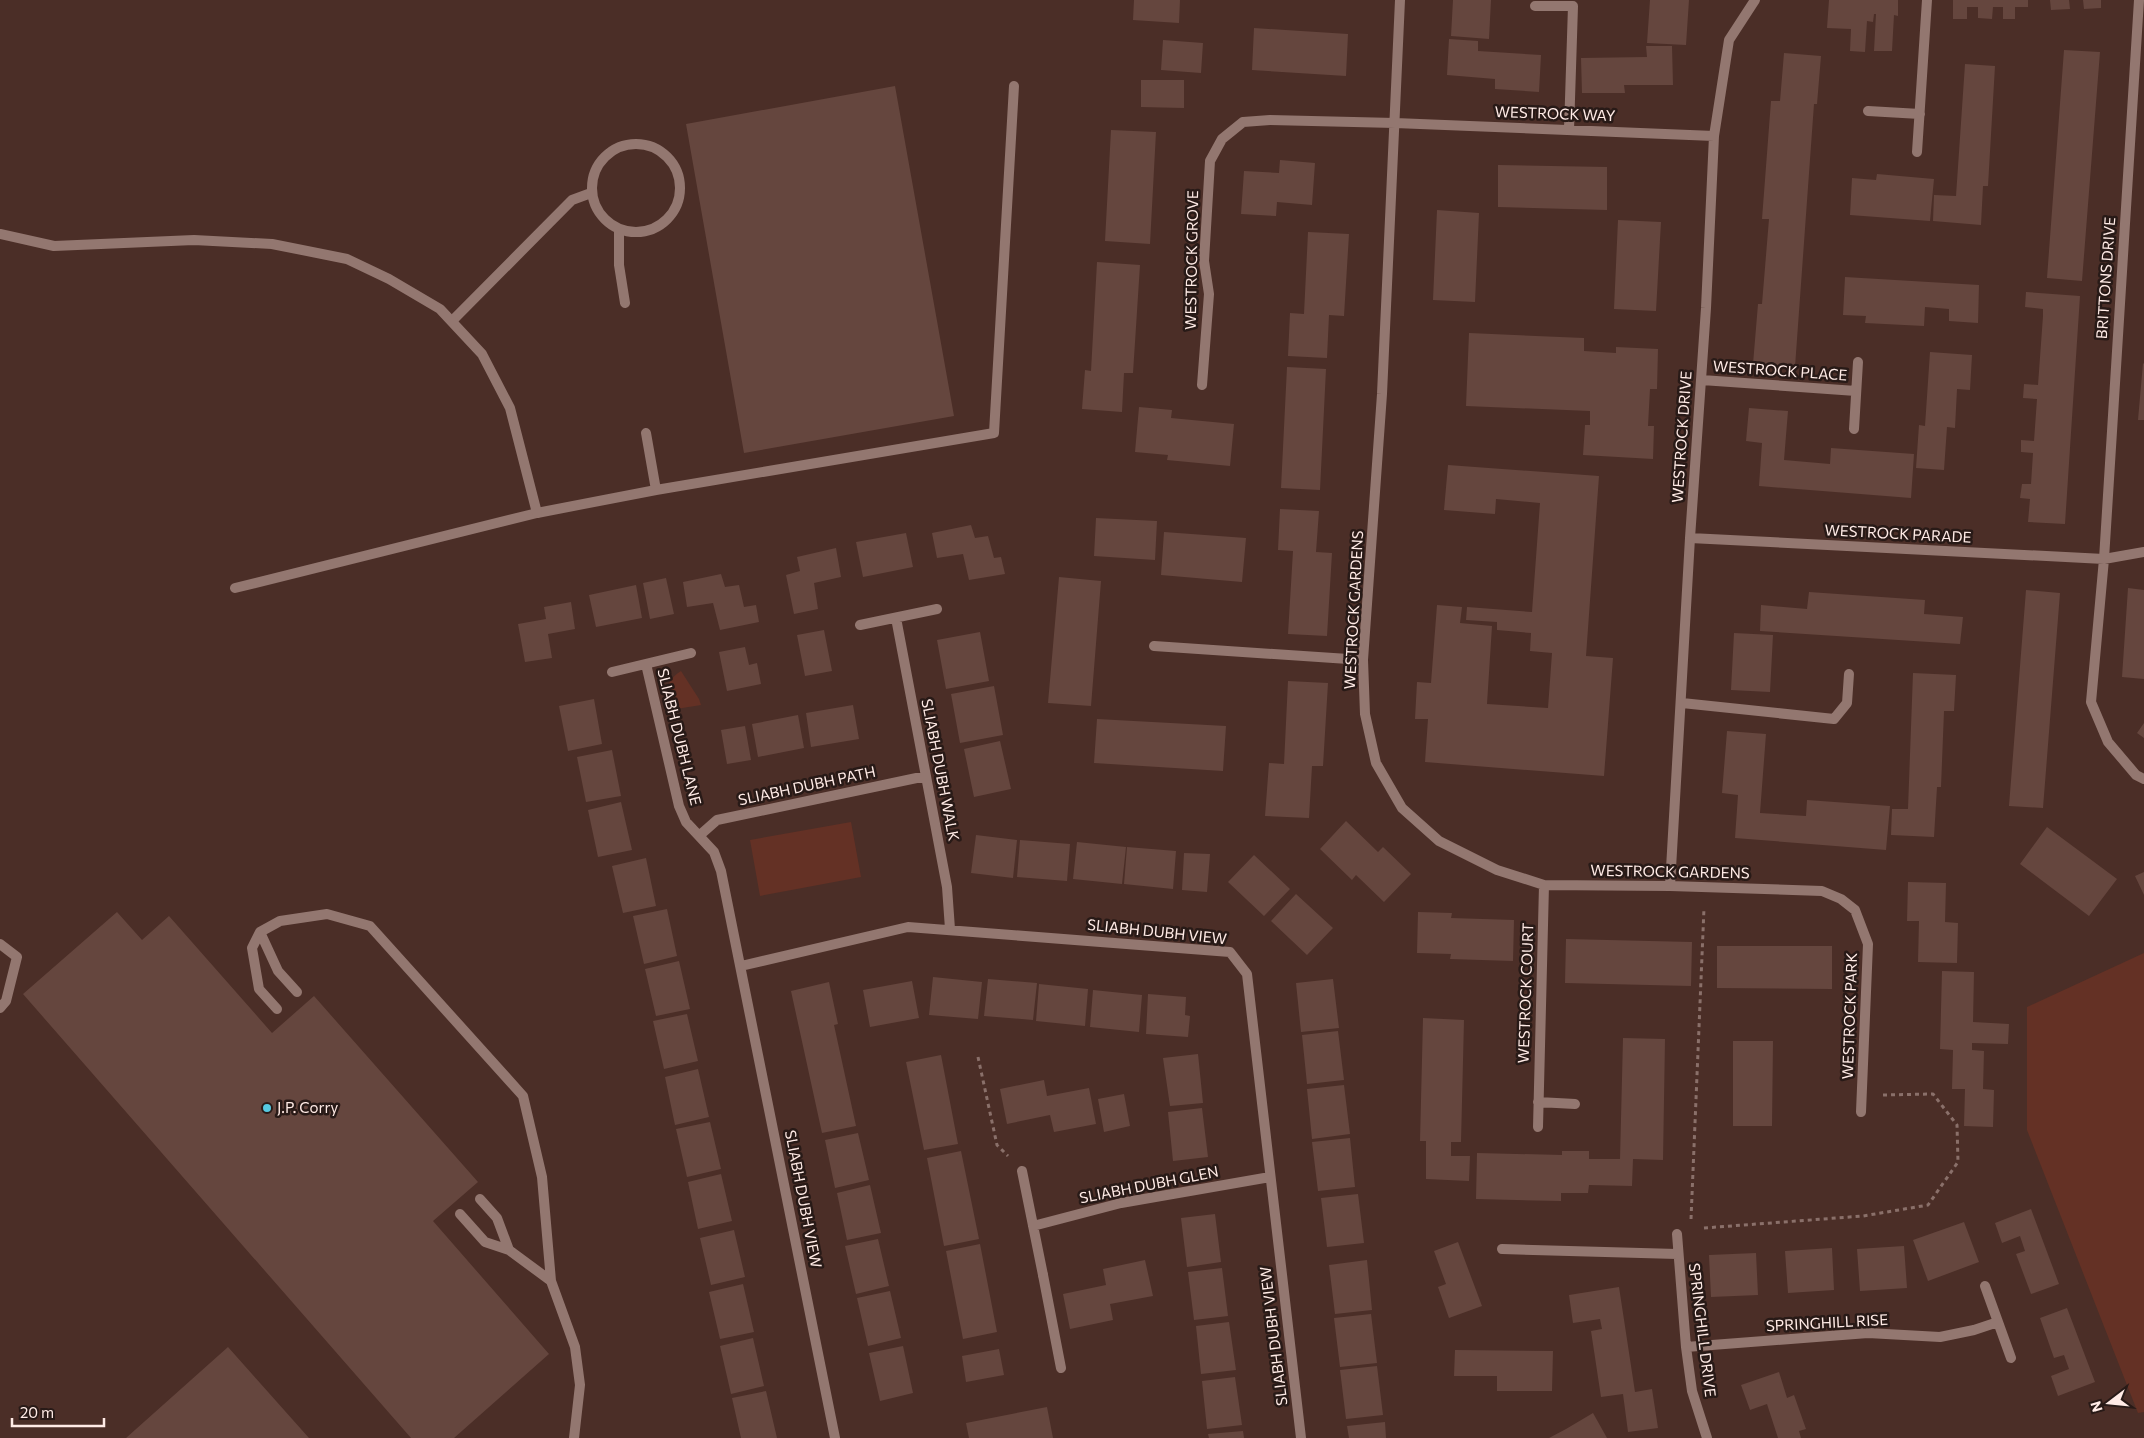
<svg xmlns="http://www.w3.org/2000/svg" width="2144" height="1438" viewBox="0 0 2144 1438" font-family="Commissioner,sans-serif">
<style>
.green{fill:#643125}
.building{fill:#65463e}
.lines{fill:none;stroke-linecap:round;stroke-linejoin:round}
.path{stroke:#8a706a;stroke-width:3;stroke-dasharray:4 4;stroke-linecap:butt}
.lane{stroke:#937770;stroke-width:10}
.street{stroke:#937770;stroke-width:10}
.poi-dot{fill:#56c9e1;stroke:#281a17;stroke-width:2}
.labels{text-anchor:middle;stroke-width:5;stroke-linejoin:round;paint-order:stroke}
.street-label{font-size:15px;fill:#ffebe6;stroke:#281a17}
.poi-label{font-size:15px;fill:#ffebe6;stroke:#281a17;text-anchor:start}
</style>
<rect width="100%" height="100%" fill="#4b2e27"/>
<!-- green -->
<path class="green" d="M 681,671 L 699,699 L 701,705 L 670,710 C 666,692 664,682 681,671 Z
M 851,822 L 861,877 L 760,896 L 750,840 Z
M 2144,953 L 2144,1412 L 2138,1413 L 2027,1130 L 2027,1007 Z"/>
<!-- building -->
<path class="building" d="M 1134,0 L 1180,0 L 1179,23 L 1133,20 Z
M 1453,0 L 1491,0 L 1489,39 L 1451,36 Z
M 1650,0 L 1689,0 L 1686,45 L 1647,43 Z
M 1829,0 L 1898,0 L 1898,16 L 1894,15 L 1892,51 L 1874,51 L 1876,14 L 1874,14 L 1873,22 L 1867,21 L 1865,52 L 1850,51 L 1851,29 L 1827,28 Z
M 1953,0 L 2028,0 L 2028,7 L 2015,7 L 2015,19 L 2003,19 L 2003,7 L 1993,7 L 1992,19 L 1978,18 L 1978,7 L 1967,7 L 1967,19 L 1953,19 Z
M 2050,0 L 2069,0 L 2070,9 L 2051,10 Z
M 2083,0 L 2101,0 L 2101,8 L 2084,9 Z
M 1254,28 L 1348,34 L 1346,76 L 1252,70 Z
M 1449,39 L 1478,41 L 1478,51 L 1541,55 L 1539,92 L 1495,89 L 1495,79 L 1447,75 Z
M 1163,40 L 1203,43 L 1201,73 L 1161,70 Z
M 1646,46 L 1672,46 L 1673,85 L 1624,85 L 1625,93 L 1582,93 L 1581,58 L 1647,57 Z
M 2064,50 L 2100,52 L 2082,281 L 2047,278 Z
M 1784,53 L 1821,56 L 1817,104 L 1814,104 L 1795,367 L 1753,364 L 1758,304 L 1762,304 L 1769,219 L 1762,219 L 1771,101 L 1780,101 Z
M 1965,64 L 1995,66 L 1988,186 L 1983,186 L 1981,225 L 1933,221 L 1934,195 L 1956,196 Z
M 1141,80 L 1184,80 L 1184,108 L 1141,107 Z
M 895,86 L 954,416 L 744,453 L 686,124 Z
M 1111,130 L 1156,132 L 1150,244 L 1105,241 Z
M 1280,160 L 1315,163 L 1312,205 L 1277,202 L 1276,216 L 1241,214 L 1244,171 L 1279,173 Z
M 1498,165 L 1607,167 L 1607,210 L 1498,207 Z
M 1877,174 L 1934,179 L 1930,221 L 1850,215 L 1852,178 L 1876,180 Z
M 1437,210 L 1479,213 L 1475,302 L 1433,300 Z
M 1618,220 L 1661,222 L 1656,311 L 1614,309 Z
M 1308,232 L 1349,234 L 1344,316 L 1329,315 L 1327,358 L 1288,356 L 1290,313 L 1304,314 Z
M 1097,262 L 1140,265 L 1133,373 L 1124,373 L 1122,412 L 1082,409 L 1085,370 L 1091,371 Z
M 1845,277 L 1979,285 L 1978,323 L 1949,321 L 1949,309 L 1925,307 L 1924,326 L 1865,323 L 1866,316 L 1843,315 Z
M 2026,292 L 2080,296 L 2065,524 L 2028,522 L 2030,499 L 2020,498 L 2022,484 L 2031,484 L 2033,453 L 2021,452 L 2021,440 L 2034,441 L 2037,399 L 2023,398 L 2024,384 L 2038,385 L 2043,316 L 2043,309 L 2025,307 Z
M 1469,333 L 1584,338 L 1584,351 L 1616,353 L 1616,347 L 1658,349 L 1657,389 L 1650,389 L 1648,426 L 1654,426 L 1653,459 L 1583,455 L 1585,425 L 1590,425 L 1590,411 L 1466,406 Z
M 1930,352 L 1972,355 L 1970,390 L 1957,389 L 1955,428 L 1947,427 L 1944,470 L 1916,468 L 1919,425 L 1925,426 Z
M 2143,363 L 2144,364 L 2144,420 L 2138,420 Z
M 1287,367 L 1326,369 L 1320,490 L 1281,488 Z
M 1139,407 L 1172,410 L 1171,418 L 1234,424 L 1230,466 L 1167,460 L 1168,455 L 1135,452 Z
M 1749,408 L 1788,411 L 1784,460 L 1830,464 L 1831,448 L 1914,454 L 1911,498 L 1759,486 L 1762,443 L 1746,441 Z
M 1448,465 L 1599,476 L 1586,656 L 1613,658 L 1604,776 L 1425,762 L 1428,719 L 1415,719 L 1417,682 L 1431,683 L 1437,605 L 1462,607 L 1460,623 L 1492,626 L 1487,704 L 1548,708 L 1552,653 L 1530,651 L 1531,633 L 1497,630 L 1497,622 L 1466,620 L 1467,607 L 1532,612 L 1540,503 L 1496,499 L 1495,514 L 1444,510 Z
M 1280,509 L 1319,511 L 1316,552 L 1332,553 L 1327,636 L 1288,634 L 1293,551 L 1278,550 Z
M 1096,518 L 1157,521 L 1155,560 L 1094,556 Z
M 971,525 L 975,538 L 988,536 L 994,558 L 1001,557 L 1005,574 L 969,580 L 963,554 L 937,558 L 932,533 Z
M 1164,532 L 1246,538 L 1242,582 L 1161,575 Z
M 906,533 L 913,567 L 863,577 L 856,542 Z
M 836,548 L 841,577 L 814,583 L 818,609 L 794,614 L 786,575 L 800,571 L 797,557 Z
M 721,574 L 725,587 L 739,585 L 744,607 L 756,605 L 759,622 L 720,630 L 713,603 L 687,607 L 683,582 Z
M 1059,577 L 1101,581 L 1091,706 L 1048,703 Z
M 666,578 L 674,614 L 650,619 L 643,583 Z
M 636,585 L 642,618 L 596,627 L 589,595 Z
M 2128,588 L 2144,590 L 2144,679 L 2122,677 Z
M 2026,590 L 2060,593 L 2043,808 L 2009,806 Z
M 1809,592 L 1925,600 L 1924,614 L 1963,617 L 1960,644 L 1760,631 L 1761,605 L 1807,609 Z
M 571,602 L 575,629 L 548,634 L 552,658 L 525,662 L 518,624 L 546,619 L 544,607 Z
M 824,630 L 832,671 L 805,676 L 797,635 Z
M 980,632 L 989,681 L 946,689 L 937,640 Z
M 1734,633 L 1773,635 L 1770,692 L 1731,690 Z
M 745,647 L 749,665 L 757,663 L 761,684 L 727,691 L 719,652 Z
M 1913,673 L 1956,675 L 1954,711 L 1944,711 L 1941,787 L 1937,787 L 1934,837 L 1891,835 L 1892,809 L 1908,809 Z
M 1288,681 L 1328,683 L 1323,766 L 1312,766 L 1309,818 L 1265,816 L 1269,763 L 1284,764 Z
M 994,686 L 1003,735 L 960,743 L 951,694 Z
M 594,699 L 602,744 L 568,751 L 559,706 Z
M 853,705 L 859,739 L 811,747 L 806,713 Z
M 798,715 L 804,748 L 758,757 L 752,724 Z
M 1097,719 L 1226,726 L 1223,771 L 1094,763 Z
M 2144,723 L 2144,738 L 2137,733 Z
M 745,726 L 751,760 L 727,764 L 721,730 Z
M 1727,731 L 1766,734 L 1760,813 L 1806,816 L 1807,800 L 1890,806 L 1886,850 L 1735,838 L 1738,795 L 1722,793 Z
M 1000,741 L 1011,789 L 974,797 L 964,749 Z
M 612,750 L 621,796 L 586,802 L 577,757 Z
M 621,802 L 632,850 L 598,857 L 588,810 Z
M 1346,821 L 1378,852 L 1383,847 L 1411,874 L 1384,902 L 1356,875 L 1352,880 L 1320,849 Z
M 2047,827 L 2117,879 L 2089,916 L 2020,864 Z
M 976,835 L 1017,840 L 1013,878 L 971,873 Z
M 1020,840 L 1070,844 L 1067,881 L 1017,877 Z
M 1077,842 L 1126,847 L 1122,884 L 1073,879 Z
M 1127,847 L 1176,851 L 1173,889 L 1124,884 Z
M 1184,853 L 1210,854 L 1207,892 L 1182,890 Z
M 1254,855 L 1290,889 L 1264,916 L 1228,882 Z
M 646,858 L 656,906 L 623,913 L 612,866 Z
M 2144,872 L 2144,895 L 2135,876 Z
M 1908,882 L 1946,883 L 1945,922 L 1958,923 L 1957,963 L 1918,962 L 1919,921 L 1907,921 Z
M 1296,894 L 1333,928 L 1307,955 L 1271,921 Z
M 667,909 L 677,956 L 644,964 L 633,916 Z
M 117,912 L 142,940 L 169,916 L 272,1033 L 314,996 L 478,1182 L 433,1221 L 549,1354 L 454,1438 L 411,1438 L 23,994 Z
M 1418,912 L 1452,913 L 1451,918 L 1514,920 L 1513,961 L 1450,959 L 1451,954 L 1417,953 Z
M 1566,939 L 1692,942 L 1691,986 L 1565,983 Z
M 1717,946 L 1832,946 L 1832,989 L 1717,988 Z
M 679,961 L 690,1009 L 656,1016 L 645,969 Z
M 1942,971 L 1974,972 L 1973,1022 L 2009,1024 L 2008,1044 L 1972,1043 L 1972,1050 L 1984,1051 L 1983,1089 L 1994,1090 L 1993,1127 L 1964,1126 L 1965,1089 L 1952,1089 L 1953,1050 L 1940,1049 Z
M 933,977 L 982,982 L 978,1019 L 929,1015 Z
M 988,979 L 1037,983 L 1033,1020 L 984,1016 Z
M 1333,979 L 1339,1028 L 1301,1032 L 1296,983 Z
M 912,981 L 919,1018 L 870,1027 L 863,990 Z
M 829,982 L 838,1024 L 834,1025 L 856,1126 L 822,1133 L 791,991 Z
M 1039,984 L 1088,989 L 1085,1026 L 1036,1021 Z
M 1093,990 L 1142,995 L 1139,1032 L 1090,1027 Z
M 1148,994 L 1186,997 L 1185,1015 L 1190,1016 L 1188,1037 L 1146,1034 Z
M 687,1014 L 698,1061 L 664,1069 L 653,1021 Z
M 1423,1018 L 1464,1020 L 1461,1142 L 1451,1142 L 1451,1156 L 1470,1156 L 1469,1181 L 1426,1179 L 1426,1141 L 1420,1141 Z
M 1338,1031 L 1344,1080 L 1307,1084 L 1302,1035 Z
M 1623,1038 L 1665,1039 L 1663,1160 L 1633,1159 L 1632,1186 L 1589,1185 L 1588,1193 L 1561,1193 L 1561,1201 L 1476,1199 L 1477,1153 L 1562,1155 L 1562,1151 L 1589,1151 L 1589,1159 L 1620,1159 Z
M 1733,1041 L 1773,1041 L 1772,1126 L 1733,1126 Z
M 1198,1054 L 1203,1103 L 1170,1106 L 1163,1058 Z
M 941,1055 L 958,1144 L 924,1150 L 906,1062 Z
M 698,1069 L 709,1117 L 675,1125 L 665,1077 Z
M 1044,1080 L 1047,1096 L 1089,1088 L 1096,1124 L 1054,1132 L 1050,1115 L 1007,1124 L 1000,1089 Z
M 1344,1085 L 1350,1134 L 1312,1139 L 1307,1089 Z
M 1124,1094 L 1130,1126 L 1104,1132 L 1098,1099 Z
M 1202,1108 L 1208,1157 L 1173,1161 L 1168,1112 Z
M 710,1122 L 721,1169 L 687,1177 L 676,1129 Z
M 858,1133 L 869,1180 L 835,1188 L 825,1140 Z
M 1350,1138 L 1355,1187 L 1318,1191 L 1312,1142 Z
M 961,1151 L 979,1239 L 944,1246 L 927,1158 Z
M 721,1174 L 732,1221 L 698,1229 L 688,1182 Z
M 870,1185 L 881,1233 L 847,1240 L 837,1193 Z
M 1358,1194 L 1364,1243 L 1327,1247 L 1321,1198 Z
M 2031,1209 L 2059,1284 L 2031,1294 L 2016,1254 L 2025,1251 L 2020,1236 L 2002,1243 L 1995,1223 Z
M 1215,1214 L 1221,1262 L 1187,1267 L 1181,1218 Z
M 1964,1222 L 1979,1262 L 1928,1281 L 1913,1240 Z
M 734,1230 L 745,1277 L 711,1285 L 700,1238 Z
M 878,1239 L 889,1286 L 856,1294 L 845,1246 Z
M 1458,1242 L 1482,1306 L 1449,1318 L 1438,1287 L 1446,1284 L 1434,1251 Z
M 980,1244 L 997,1332 L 963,1339 L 946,1251 Z
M 1904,1246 L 1907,1288 L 1860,1291 L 1857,1249 Z
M 1832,1248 L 1834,1290 L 1788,1293 L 1785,1251 Z
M 1756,1253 L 1758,1295 L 1711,1297 L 1709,1255 Z
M 1145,1260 L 1153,1296 L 1110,1304 L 1113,1320 L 1070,1329 L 1063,1294 L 1106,1285 L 1103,1269 Z
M 1367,1260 L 1372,1310 L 1335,1314 L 1329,1265 Z
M 1222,1268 L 1228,1316 L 1194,1320 L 1188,1272 Z
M 743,1284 L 754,1332 L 720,1339 L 709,1292 Z
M 1619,1287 L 1635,1392 L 1652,1389 L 1658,1428 L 1628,1432 L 1623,1394 L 1601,1397 L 1591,1331 L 1602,1329 L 1600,1319 L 1573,1323 L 1569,1295 Z
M 890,1291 L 901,1338 L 868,1346 L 857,1298 Z
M 2067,1308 L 2095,1382 L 2058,1396 L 2051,1376 L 2069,1369 L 2064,1355 L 2054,1358 L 2040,1318 Z
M 1371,1314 L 1377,1363 L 1340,1367 L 1334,1318 Z
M 1229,1322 L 1236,1370 L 1201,1374 L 1196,1326 Z
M 753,1338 L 764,1386 L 731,1394 L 720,1346 Z
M 903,1346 L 913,1393 L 880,1401 L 869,1353 Z
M 228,1347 L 309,1438 L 126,1438 Z
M 999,1349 L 1004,1375 L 966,1382 L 962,1356 Z
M 1455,1350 L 1553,1351 L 1552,1391 L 1497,1391 L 1497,1376 L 1454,1376 Z
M 1377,1366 L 1383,1415 L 1346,1419 L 1340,1370 Z
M 1779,1372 L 1787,1398 L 1794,1395 L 1806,1429 L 1799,1431 L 1801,1438 L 1778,1438 L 1767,1404 L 1750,1410 L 1741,1385 Z
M 1235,1377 L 1242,1425 L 1207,1429 L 1202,1381 Z
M 766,1391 L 777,1438 L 741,1438 L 732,1398 Z
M 1047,1407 L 1053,1438 L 969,1438 L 966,1423 Z
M 1593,1413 L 1607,1438 L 1549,1438 L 1566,1429 Z
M 1385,1422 L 1386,1438 L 1349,1438 L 1347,1426 Z
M 1243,1431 L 1244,1438 L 1209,1438 L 1208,1434 Z"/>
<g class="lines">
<!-- path -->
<path class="path" d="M 978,1057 L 997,1145 L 1008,1156
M 1691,1219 L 1704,908
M 1704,1228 L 1863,1216 L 1928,1205 L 1958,1162 L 1957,1125 L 1933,1094 L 1882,1095"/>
<!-- lane -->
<path class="lane" d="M592 188a44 44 0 1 1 88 0a44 44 0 1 1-88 0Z
M 619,230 L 619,265 L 625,303
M 452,321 L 572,200 L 591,193
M 646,433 L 656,490
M 235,588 L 537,513 L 656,490 L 994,433 L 1014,86
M 260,932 L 278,971 L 297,992
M 0,944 L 17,957 L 6,1001 L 0,1008
M 277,1009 L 259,989 L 252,948 L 260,932 L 280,921 L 327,914 L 370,926 L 523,1096 L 542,1177 L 551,1281 L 509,1250 L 485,1242 L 460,1214
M 480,1199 L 497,1218 L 509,1250
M 1043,1275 L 1061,1368
M 551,1281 L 575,1347 L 580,1385 L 574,1438"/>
<!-- street -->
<path class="street" d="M 1400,0 L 1382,394 L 1363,660 L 1365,714 L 1376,763 L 1402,808 L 1439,841 L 1497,870 L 1544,885 L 1670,886 L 1822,891 L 1841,899 L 1855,910 L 1868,944 L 1861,1112
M 2139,0 L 2104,559 L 2091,702 L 2108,742 L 2136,775 L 2144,779
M 1535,6 L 1573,6 L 1569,130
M 1868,111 L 1920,114
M 1917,152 L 1927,0
M 0,234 L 54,246 L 194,240 L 272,244 L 347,259 L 389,279 L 440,309 L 482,354 L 510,408 L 537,513
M 1702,380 L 1856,391
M 1202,385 L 1209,294 L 1204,261 L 1210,161 L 1222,139 L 1243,122 L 1270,120 L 1395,123 L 1714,136
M 1854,429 L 1858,362
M 1690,538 L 2104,559 L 2144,552
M 896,618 L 947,887 L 950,929
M 860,625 L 937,609
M 1154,646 L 1363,660
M 646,664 L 679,806 L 686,822 L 714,852 L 721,871 L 835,1438
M 612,672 L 691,653
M 1682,703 L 1834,719 L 1847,703 L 1849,674
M 700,835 L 717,820 L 926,776
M 1670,886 L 1690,538 L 1706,308 L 1714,136 L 1729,40 L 1755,0
M 741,966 L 908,927 L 1230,952 L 1247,974 L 1301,1438
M 1538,1102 L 1575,1104
M 1538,1127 L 1544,885
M 1022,1171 L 1043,1275
M 1033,1226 L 1121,1203 L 1270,1177
M 1677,1234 L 1686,1347 L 1692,1391 L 1707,1438
M 1502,1249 L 1677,1254
M 1985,1286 L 2011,1358
M 1686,1347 L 1868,1333 L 1940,1337 L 1974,1330 L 1998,1322"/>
</g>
<!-- markers -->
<circle class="poi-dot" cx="267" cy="1108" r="5"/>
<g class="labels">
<!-- street labels -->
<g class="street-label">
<text transform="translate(1555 114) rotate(2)" y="5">WESTROCK WAY</text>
<text transform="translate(1192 260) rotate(-89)" y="5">WESTROCK GROVE</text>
<text transform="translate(2106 278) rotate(-86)" y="5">BRITTONS DRIVE</text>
<text transform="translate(1780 371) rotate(4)" y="5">WESTROCK PLACE</text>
<text transform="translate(1682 437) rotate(-86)" y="5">WESTROCK DRIVE</text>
<text transform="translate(1898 534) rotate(3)" y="5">WESTROCK PARADE</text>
<text transform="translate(1354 610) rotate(-87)" y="5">WESTROCK GARDENS</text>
<text transform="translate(679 737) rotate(76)" y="5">SLIABH DUBH LANE</text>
<text transform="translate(940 770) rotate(79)" y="5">SLIABH DUBH WALK</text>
<text transform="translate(807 786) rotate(-12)" y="5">SLIABH DUBH PATH</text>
<text transform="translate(1670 872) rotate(1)" y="5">WESTROCK GARDENS</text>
<text transform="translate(1157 932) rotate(6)" y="5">SLIABH DUBH VIEW</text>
<text transform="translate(1526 993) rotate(-88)" y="5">WESTROCK COURT</text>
<text transform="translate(1850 1016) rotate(-88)" y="5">WESTROCK PARK</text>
<text transform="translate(1149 1185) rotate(-11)" y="5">SLIABH DUBH GLEN</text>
<text transform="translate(803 1199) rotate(79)" y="5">SLIABH DUBH VIEW</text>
<text transform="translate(1827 1323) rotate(-3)" y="5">SPRINGHILL RISE</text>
<text transform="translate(1702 1330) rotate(83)" y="5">SPRINGHILL DRIVE</text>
<text transform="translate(1274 1336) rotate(-97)" y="5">SLIABH DUBH VIEW</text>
</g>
<!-- poi labels -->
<g class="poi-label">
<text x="277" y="1113">J.P. Corry</text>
</g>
</g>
<!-- north arrow -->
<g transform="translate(2109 1403) rotate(254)" stroke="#281a17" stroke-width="4" paint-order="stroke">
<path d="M0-4L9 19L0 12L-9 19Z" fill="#ffebe6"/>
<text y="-8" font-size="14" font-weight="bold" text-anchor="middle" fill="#ffebe6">N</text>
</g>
<!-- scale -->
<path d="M12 1418v8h92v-8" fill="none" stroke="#ffebe6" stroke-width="2.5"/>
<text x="20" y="1418" font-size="15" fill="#ffebe6" stroke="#281a17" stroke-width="4" paint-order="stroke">20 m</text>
</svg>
